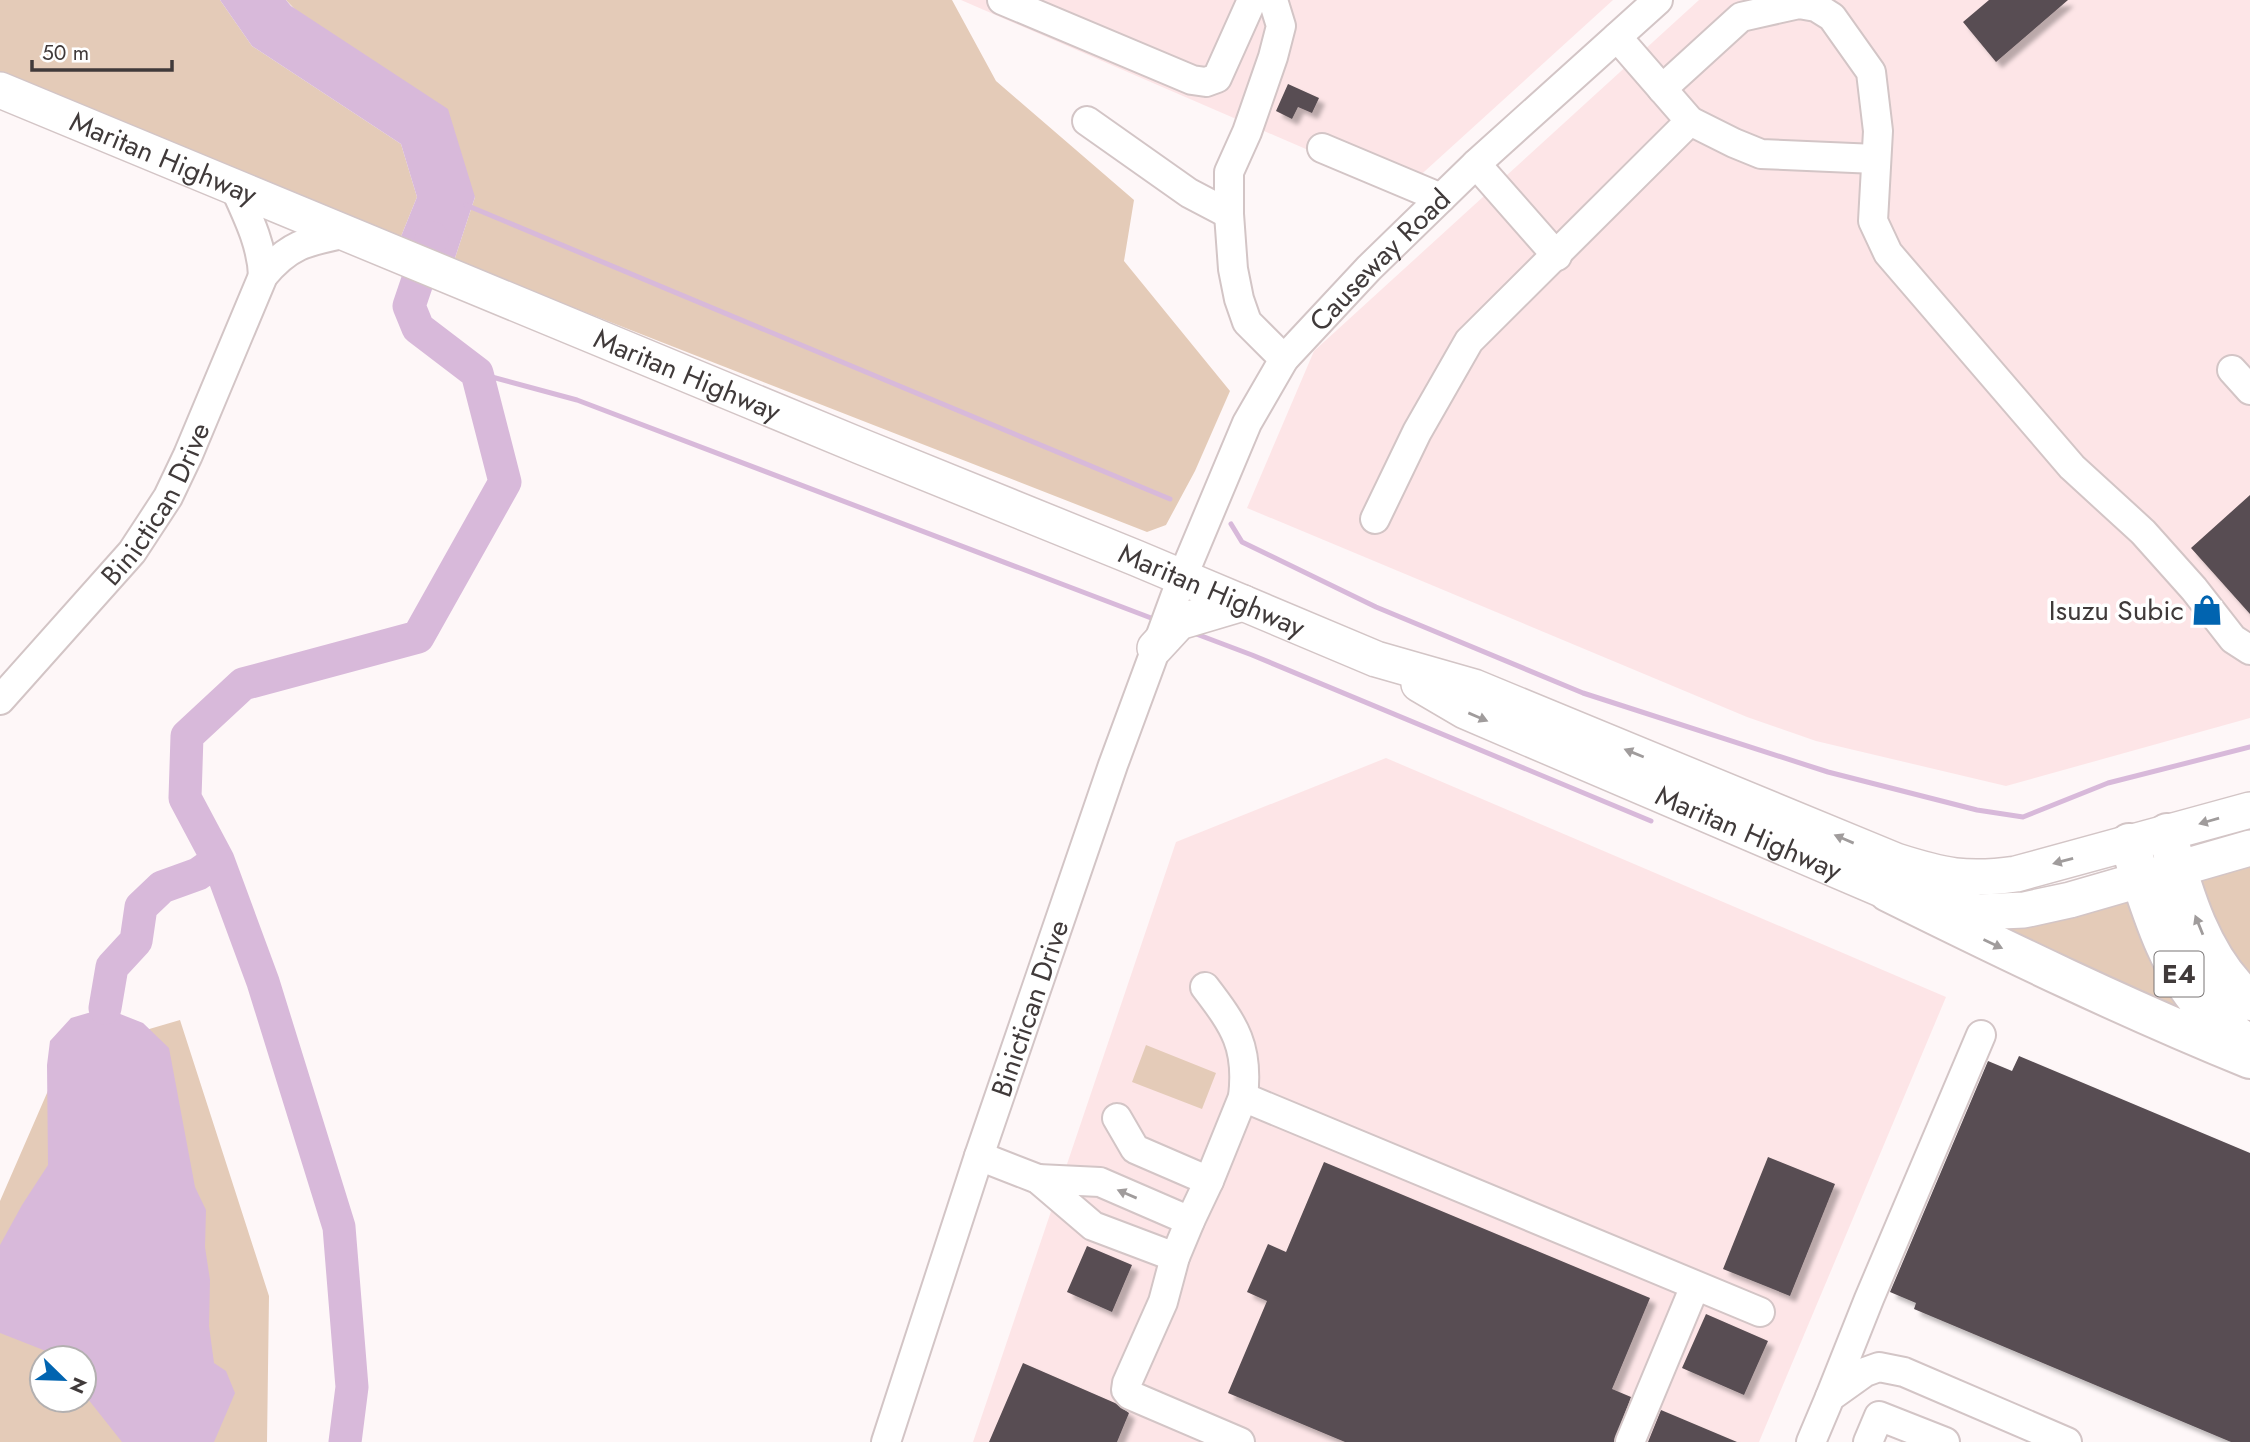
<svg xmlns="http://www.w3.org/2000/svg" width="2250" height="1442" viewBox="0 0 2250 1442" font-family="Jost,sans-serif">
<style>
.built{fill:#fde5e7}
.green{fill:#e4cbb8;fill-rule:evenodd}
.water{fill:#d8b9da}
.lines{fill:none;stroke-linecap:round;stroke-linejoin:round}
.stream{stroke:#d8b9da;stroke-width:5}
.river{stroke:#d8b9da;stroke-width:33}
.building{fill:#584d52;filter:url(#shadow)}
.minor-casing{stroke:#d3c5c6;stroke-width:32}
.major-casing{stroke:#d3c5c6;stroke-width:38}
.highway-casing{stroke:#d3c5c6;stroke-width:42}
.minor{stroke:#fff;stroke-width:28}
.major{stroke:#fff;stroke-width:35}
.highway{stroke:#fff;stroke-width:38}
.oneway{fill:#a09c9c}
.labels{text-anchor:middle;stroke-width:7;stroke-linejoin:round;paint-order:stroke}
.shield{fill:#fff;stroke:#797575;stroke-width:2}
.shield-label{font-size:26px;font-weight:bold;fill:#403a3a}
.street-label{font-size:28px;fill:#403a3a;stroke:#fff}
.poi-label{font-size:28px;fill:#403a3a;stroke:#fff;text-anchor:end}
</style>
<defs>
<filter id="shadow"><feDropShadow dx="6" dy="6" stdDeviation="2" flood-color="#0004"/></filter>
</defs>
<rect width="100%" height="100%" fill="#fef7f8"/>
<!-- built -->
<path class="built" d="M 961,0 L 1613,0 L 1403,191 Z
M 1699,0 L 2250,0 L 2250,718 L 2006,786 L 1816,741 L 1747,717 L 1247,508 L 1314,351 Z
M 1386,758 L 1946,997 L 1759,1442 L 973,1442 L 1176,842 Z"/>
<!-- green -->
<path class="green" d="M 0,0 L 220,0 L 252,46 L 401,144 L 417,197 L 400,239 L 0,74 Z
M 286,0 L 952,0 L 996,81 L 1134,200 L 1124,261 L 1230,391 L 1195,471 L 1166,525 L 1147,532 L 454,261 L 475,197 Z
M 2250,860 L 2250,983 L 2222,946 L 2200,877 Z
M 2125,894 L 2194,1017 L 1981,921 Z
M 180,1020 L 269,1296 L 267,1442 L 0,1442 L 0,1201 L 64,1054 ZM 42,1358 L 84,1358 L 84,1400 L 42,1400 Z
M 1146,1045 L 1216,1073 L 1202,1109 L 1132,1082 Z"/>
<!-- water -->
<path class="water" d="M 220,0 L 286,0 L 291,6 L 448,109 L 475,197 L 454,261 L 400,239 L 417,197 L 401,144 L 252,46 Z
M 105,1008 L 143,1023 L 169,1048 L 195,1187 L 206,1210 L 205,1247 L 210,1280 L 209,1326 L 214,1363 L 226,1371 L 235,1393 L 214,1442 L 122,1442 L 84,1394 L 84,1358 L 55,1358 L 51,1353 L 0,1333 L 0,1245 L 22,1205 L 48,1165 L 47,1065 L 50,1041 L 71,1018 Z"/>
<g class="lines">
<!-- stream -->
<path class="stream" d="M 466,205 L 1170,499
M 477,373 L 577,400 L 1159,621
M 1231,524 L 1242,542 L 1376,607 L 1583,693 L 1828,772 L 1977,810 L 2023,817 L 2108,783 L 2250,747
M 1191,632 L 1252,655 L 1651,821"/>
<!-- river -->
<path class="river" d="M 105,1008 L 112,967 L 136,941 L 141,907 L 162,887 L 198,874 L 218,860
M 345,1442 L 352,1387 L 339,1227 L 263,982 L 218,860 L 185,798 L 187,736 L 243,684 L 418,637 L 505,482 L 477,373 L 418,328 L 409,306 L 432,238"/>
</g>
<!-- building -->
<path class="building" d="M 1989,0 L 2068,0 L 1996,62 L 1963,22 Z
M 1288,84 L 1319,98 L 1312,113 L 1298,107 L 1292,119 L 1276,111 Z
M 2250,495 L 2250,614 L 2191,548 Z
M 2019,1056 L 2250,1153 L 2250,1442 L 2231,1442 L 1914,1309 L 1916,1303 L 1890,1292 L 1988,1061 L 2012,1071 Z
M 1768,1157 L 1835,1184 L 1790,1296 L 1723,1269 Z
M 1324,1162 L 1650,1298 L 1612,1389 L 1631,1397 L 1614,1442 L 1345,1442 L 1228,1393 L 1267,1301 L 1247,1292 L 1268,1244 L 1286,1252 Z
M 1087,1246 L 1132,1265 L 1112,1312 L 1067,1292 Z
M 1706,1314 L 1768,1341 L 1744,1395 L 1682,1368 Z
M 1023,1363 L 1115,1403 L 1129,1413 L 1117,1442 L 989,1442 Z
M 1661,1410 L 1737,1442 L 1648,1442 Z"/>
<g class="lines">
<defs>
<g id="minor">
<path d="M 1002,0 L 1192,80 L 1206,82 L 1217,78 L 1252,0"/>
<path d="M 1273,0 L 1281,26 L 1273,57 L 1247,132 L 1229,172 L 1229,214 L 1233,269 L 1239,299 L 1247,322 L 1284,359"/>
<path d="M 1617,37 L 1690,121 L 1734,143 L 1761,154 L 1876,159"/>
<path d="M 1662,89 L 1741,17 L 1799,4 L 1816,7 L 1832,17 L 1871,72 L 1878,131 L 1873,221 L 1888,253 L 2072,467 L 2143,532 L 2194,589 L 2233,639 L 2250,650"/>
<path d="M 1087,121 L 1189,193 L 1229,214"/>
<path d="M 1322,148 L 1441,198"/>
<path d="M 1476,164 L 1557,256"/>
<path d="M 234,186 C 247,215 262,244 263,276"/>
<path d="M 2232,370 L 2250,390"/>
<path d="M 1375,519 L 1417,432 L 1469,341 L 1690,121"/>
<path id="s1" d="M 0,700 L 132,552 L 168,497 L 188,455 L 263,276 C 289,244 308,241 347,233"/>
<path d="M 1205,987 C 1235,1026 1249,1047 1243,1097 L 1209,1181 L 1190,1221 L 1175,1257 L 1163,1302 L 1127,1383 L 1126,1390 L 1130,1395 L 1240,1442"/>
<path d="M 1243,1097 L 1760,1312"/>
<path d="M 1117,1118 L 1135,1149 L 1209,1181"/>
<path d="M 979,1156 L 1038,1179 L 1093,1226 L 1175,1257"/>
<path d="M 1038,1179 L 1100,1182 L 1190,1221"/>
<path d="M 1830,1397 L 1869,1299 L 1981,1035"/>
<path id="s2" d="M 886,1442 L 979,1156 L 1113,765 L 1182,578 L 1247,423 L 1284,359 L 1369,268 L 1476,164 L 1658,0"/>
<path d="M 1630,1442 L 1695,1286"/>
<path d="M 1811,1442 L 1830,1397 L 1865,1372 L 1879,1367 L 1904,1372 L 2067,1442"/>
<path d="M 1868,1442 L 1879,1416 L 1945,1442"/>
</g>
<g id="major">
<path id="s3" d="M 0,90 L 860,446 L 1136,558 L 1376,659 L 1474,687 L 1896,861 C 1943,876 1966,881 2016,874 L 2250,810"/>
<path d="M 1155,648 L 1179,622 L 1243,603"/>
<path id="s4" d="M 1419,684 L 1465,711 L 1888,892 L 1979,912 L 2024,910 L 2070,900 L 2250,848"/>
</g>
<path id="highway" d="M 2167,833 C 2183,892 2202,960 2250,1001
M 2129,843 C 2148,900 2165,968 2208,1012 C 2220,1025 2235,1035 2250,1045
M 1888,892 C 2007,951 2127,1009 2250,1059"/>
</defs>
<!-- minor casing -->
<use href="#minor" class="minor-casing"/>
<!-- major casing -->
<use href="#major" class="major-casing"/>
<!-- highway casing -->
<use href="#highway" class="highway-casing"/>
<!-- minor -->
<use href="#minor" class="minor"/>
<!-- major -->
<use href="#major" class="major"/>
<!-- highway -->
<use href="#highway" class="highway"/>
</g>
<!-- one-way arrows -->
<defs><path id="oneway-solid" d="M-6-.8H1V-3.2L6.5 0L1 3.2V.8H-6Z" transform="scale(1.75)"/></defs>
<g class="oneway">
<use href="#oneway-solid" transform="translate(1478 717) rotate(23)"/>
<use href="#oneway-solid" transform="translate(1634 753) rotate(-158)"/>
<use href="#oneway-solid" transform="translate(2209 821) rotate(164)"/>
<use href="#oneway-solid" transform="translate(1844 839) rotate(-157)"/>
<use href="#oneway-solid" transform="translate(2063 861) rotate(165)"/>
<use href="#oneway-solid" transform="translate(2199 925) rotate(-112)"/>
<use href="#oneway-solid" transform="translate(1993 944) rotate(25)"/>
<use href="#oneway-solid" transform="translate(1127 1194) rotate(-157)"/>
</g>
<!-- icons -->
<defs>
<symbol id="shop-bare" viewBox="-9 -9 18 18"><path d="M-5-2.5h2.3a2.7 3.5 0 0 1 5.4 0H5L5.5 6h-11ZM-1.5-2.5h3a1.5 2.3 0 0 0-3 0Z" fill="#0164b0" stroke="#fff" stroke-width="2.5" paint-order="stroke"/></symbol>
</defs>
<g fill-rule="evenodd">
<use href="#shop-bare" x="2185" y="588" width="44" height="44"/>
</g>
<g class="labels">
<!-- shield labels -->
<rect class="shield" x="2154.5" y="951.5" width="49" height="45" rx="5"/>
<g class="shield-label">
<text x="2179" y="983">E4</text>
</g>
<!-- street labels -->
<g class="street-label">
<text dy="10" stroke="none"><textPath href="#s3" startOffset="177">Maritan Highway</textPath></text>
<text dy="10" stroke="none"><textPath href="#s2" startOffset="1293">Causeway Road</textPath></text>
<text dy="10" stroke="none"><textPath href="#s3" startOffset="744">Maritan Highway</textPath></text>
<text dy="10" stroke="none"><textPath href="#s1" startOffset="252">Binictican Drive</textPath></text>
<text dy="10" stroke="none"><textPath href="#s3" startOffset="1311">Maritan Highway</textPath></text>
<text dy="10" stroke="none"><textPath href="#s4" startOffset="362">Maritan Highway</textPath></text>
<text dy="10" stroke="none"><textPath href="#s2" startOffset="457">Binictican Drive</textPath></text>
</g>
<!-- poi labels -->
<g class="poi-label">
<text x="2184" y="620">Isuzu Subic</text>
</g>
</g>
<!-- north arrow -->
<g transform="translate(63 1379) rotate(113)"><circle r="33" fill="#ffffff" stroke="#b3b0b0" stroke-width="2"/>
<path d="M0-5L12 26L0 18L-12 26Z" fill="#0164b0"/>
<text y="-10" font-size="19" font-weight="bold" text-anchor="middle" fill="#403a3a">N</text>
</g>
<!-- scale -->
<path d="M32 60v10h140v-10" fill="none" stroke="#403a3a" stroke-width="3.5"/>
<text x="42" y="60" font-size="21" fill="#403a3a" stroke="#ffffff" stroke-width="5" paint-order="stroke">50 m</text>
</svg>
